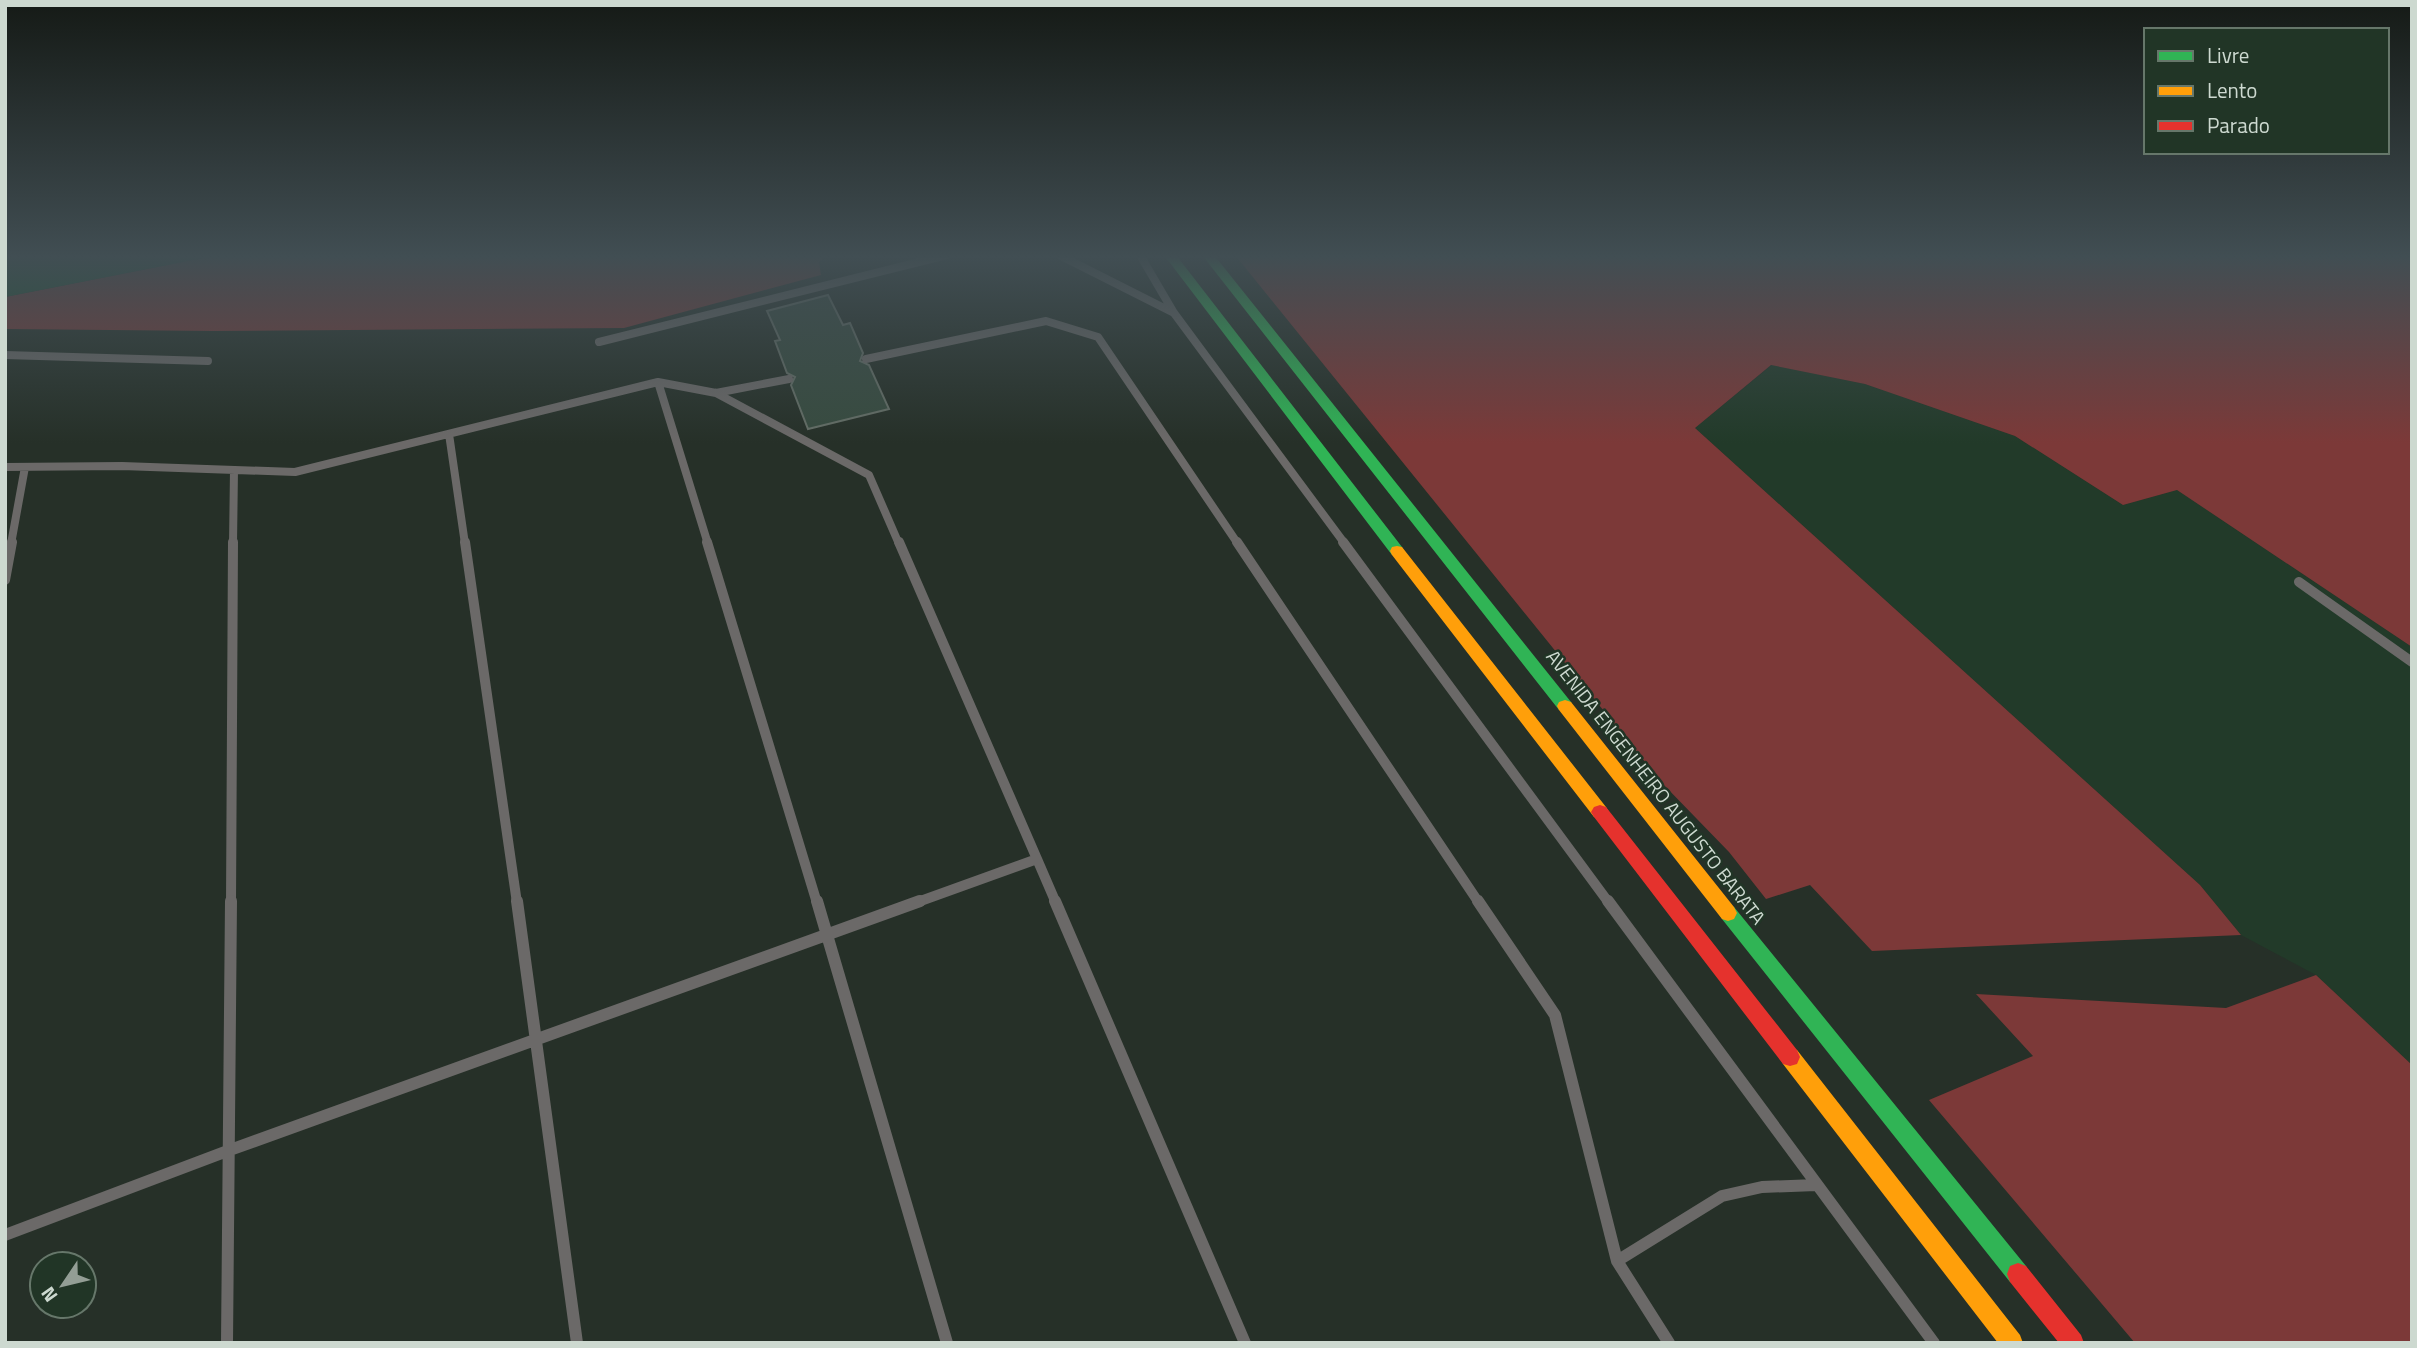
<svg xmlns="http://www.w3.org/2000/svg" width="2417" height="1348" viewBox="0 0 2417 1348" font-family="'Titillium Web',sans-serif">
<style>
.built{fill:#223a29}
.green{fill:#7c3938}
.water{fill:#1b5431}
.building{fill:#374b3f;stroke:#646e66;stroke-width:2}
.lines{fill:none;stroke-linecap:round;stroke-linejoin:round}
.lane-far2{stroke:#6b6968;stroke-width:8}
.lane-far1{stroke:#6b6968;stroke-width:10}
.lane{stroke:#6b6968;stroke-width:12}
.fast{fill:#30b455;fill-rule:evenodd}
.slow{fill:#ff9f0a;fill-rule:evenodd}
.jam{fill:#e5322d;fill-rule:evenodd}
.labels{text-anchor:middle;stroke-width:5;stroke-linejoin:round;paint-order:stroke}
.street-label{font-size:19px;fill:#cdd9d0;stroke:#213526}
</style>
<rect width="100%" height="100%" fill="#263028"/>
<!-- built -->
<path class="built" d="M 1772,365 L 1865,384 L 2015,436 L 2123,505 L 2177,490 L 2412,647 L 2412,1065 L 2316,975 L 2241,935 L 2200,885 L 1695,428 Z"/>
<!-- green -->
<path class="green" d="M 218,255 L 828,255 L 819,262 L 821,275 L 624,328 L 213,331 L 5,329 L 5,297 Z
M 1235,255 L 2412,255 L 2412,647 L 2177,490 L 2123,505 L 2015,436 L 1865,384 L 1771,365 L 1695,428 L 2200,885 L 2241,935 L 1872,951 L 1810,885 L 1766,899 L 1729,852 L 1663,784 Z
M 2316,975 L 2412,1065 L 2412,1343 L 2135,1343 L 1929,1100 L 2033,1056 L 1976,994 L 2226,1008 Z"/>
<!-- water -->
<path class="water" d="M 5,255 L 218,255 L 5,297 Z"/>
<!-- building -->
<path class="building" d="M 828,295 L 843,325 L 850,323 L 863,353 L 860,361 L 869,365 L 889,409 L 808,429 L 791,385 L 795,377 L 787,373 L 775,341 L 780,340 L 767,311 Z"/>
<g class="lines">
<!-- lane-far2 -->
<path class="lane-far2" d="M 1059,255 L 1174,313
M 1140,255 L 1174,313 L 1345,544
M 599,342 L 947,255
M 5,355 L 208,361
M 866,359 L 1046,321 L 1098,337 L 1238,544
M 716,393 L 869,475 L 899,544
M 449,434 L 465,544
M 5,467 L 122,466 L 295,472 L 658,382
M 11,544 L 25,467
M 233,544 L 234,470
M 708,544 L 658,382 L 716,393 L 789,379"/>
<!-- lane-far1 -->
<path class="lane-far1" d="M 465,542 L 517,903
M 707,542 L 817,903
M 899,542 L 1037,859
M 1237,542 L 1479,903
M 1343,542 L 1609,903
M 5,580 L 12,542
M 2299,582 L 2412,662
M 231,903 L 233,542
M 915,903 L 1037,859 L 1056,903"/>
<!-- lane -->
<path class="lane" d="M 517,901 L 577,1343
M 817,901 L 947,1343
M 1055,901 L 1245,1343
M 1478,901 L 1555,1015 L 1617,1261 L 1669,1343
M 1608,901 L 1934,1343
M 5,1235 L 230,1150 L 920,901
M 1617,1261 L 1722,1196 L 1762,1187 L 1816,1185
M 227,1343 L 231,901"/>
<!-- fast -->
<path class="fast" d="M 1164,255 L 1176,255 L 1402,547 L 1404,551 L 1402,555 L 1392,555 Z
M 1202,255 L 1214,255 L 1571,702 L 1573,706 L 1571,710 L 1559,710 Z
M 1728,905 L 1734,907 L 2026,1266 L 2029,1274 L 2026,1282 L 2018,1285 L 2010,1282 L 1722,919 L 1719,913 L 1722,907 Z"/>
<!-- slow -->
<path class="slow" d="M 1397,546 L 1402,547 L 1606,807 L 1609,812 L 1606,817 L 1600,819 L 1594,817 L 1392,555 L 1390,551 L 1392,547 Z
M 1565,700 L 1571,702 L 1734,907 L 1737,913 L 1734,919 L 1728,921 L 1722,919 L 1559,710 L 1557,706 L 1559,702 Z
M 1790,1048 L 1797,1050 L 2020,1335 L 2023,1343 L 1998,1343 L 1783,1064 L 1780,1057 L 1783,1050 Z"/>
<!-- jam -->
<path class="jam" d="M 1600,805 L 1606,807 L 1797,1050 L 1800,1057 L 1797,1064 L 1790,1066 L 1783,1064 L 1594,817 L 1591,812 L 1594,807 Z
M 2018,1263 L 2026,1266 L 2081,1335 L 2084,1343 L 2059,1343 L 2010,1282 L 2007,1274 L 2010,1266 Z"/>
</g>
<!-- sky -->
<linearGradient id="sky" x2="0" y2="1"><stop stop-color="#151a16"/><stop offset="0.58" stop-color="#414e53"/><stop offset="1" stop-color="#414e53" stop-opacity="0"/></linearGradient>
<rect width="2417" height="443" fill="url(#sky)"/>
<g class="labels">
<!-- street labels -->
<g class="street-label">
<text transform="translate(1656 787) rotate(52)" y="7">AVENIDA ENGENHEIRO AUGUSTO BARATA</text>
</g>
</g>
<!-- border -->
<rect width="2417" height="1348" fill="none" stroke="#cdd9d0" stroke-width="14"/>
<!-- legend -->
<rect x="2144" y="28" width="245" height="126" fill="#213526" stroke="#66776a" stroke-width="2"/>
<rect x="2158" y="51" width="35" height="10" fill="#30b455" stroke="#66776a" stroke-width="2"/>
<text x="2207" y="63" font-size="21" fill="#cdd9d0">Livre</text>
<rect x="2158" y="86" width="35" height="10" fill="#ff9f0a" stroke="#66776a" stroke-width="2"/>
<text x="2207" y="98" font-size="21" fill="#cdd9d0">Lento</text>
<rect x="2158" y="121" width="35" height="10" fill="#e5322d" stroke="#66776a" stroke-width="2"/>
<text x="2207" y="133" font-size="21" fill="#cdd9d0">Parado</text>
<!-- north arrow -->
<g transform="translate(63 1285) rotate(235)"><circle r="33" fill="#213526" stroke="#66776a" stroke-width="2"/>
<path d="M0-5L12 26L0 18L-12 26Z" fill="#939e95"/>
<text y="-10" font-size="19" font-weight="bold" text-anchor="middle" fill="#cdd9d0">N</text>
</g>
</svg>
